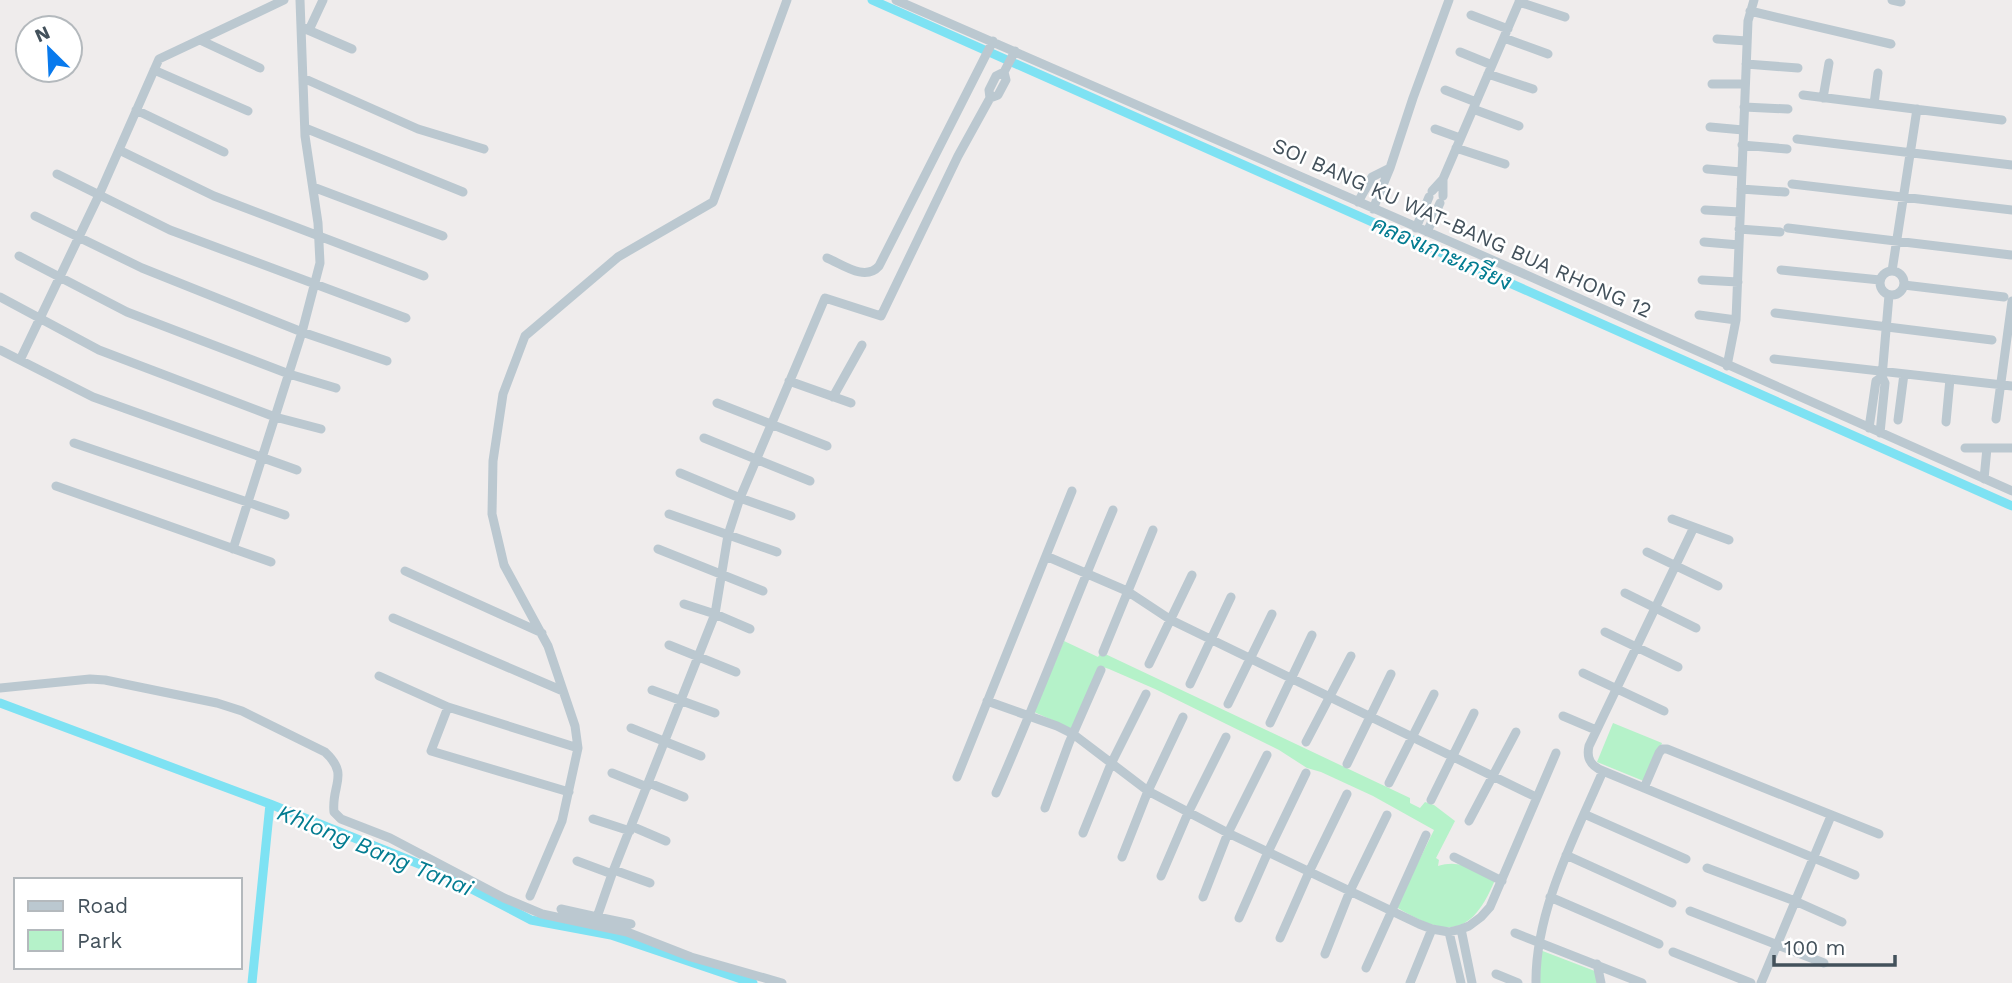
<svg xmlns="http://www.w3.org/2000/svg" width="2012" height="983" viewBox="0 0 2012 983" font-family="'Work Sans',Sarabun,sans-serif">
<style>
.green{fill:#b5f2c9}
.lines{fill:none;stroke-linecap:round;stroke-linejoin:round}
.canal{stroke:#7ee2f3;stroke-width:9}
.minor{stroke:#bbc8d0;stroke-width:9}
.labels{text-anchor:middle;stroke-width:5;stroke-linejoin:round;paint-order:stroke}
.street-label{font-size:21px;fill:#43515b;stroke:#fff}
.water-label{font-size:23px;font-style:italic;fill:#037c91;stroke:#fff}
</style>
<rect width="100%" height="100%" fill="#efecec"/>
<!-- green -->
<path class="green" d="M 1064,641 L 1098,657 L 1101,652 L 1410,798 L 1410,803 L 1420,808 L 1425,802 L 1434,805 L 1455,821 L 1436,858 L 1439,860 L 1438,866 C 1460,859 1476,870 1495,880 C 1471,938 1446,937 1396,907 L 1434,830 L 1373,796 L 1321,772 L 1307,768 L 1279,750 L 1155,689 L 1109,669 L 1103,667 L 1072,729 L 1034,712 Z
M 1613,723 L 1662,743 L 1646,782 L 1597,762 Z
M 1540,950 L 1600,973 L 1602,983 L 1537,983 Z"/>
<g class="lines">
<!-- canal -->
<path class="canal" d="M 872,0 L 2012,506
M 0,703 L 270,804 L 439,872 L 531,920 L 611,935 L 753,983
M 252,983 L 270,804"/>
<!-- minor -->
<path class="minor" d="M 896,0 L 1513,269 L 2012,491
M 1892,0 L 1901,2
M 1519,2 L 1565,17
M 1750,11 L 1891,44
M 1471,15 L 1508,29
M 301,27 L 352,49
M 309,30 L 323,0
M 1504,38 L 1548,54
M 1717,39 L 1747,41
M 200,40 L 260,68
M 1460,52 L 1492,65
M 1746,64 L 1798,68
M 154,70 L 248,111
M 1488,74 L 1533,89
M 303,78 L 418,129 L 484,149
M 1712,84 L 1745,84
M 1445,90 L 1476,102
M 1803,95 L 2002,120
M 990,98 L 998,95 L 1006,80 L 1004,72
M 1823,98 L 1829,63
M 1874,104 L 1878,73
M 1744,107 L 1788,109
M 1473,109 L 1519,126
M 136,110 L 224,152
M 1710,127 L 1743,130
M 305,128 L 463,192
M 1435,129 L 1460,138
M 1797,139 L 2012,165
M 1742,145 L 1787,149
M 1456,148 L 1505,164
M 119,150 L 214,196 L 424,276
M 1390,168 L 1413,98 L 1449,0
M 1707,169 L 1741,172
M 57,174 L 170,230 L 406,318
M 1792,184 L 2012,210
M 313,187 L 443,236
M 1741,189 L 1785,192
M 1432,191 L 1443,179 L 1520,0
M 1443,196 L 1443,179
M 1358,202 L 1372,177 L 1390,168 L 1373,209
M 1705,210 L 1740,212
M 35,216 L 142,268 L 302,332 L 387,361
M 1416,228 L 1429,197
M 1788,228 L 2011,255
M 1739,229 L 1780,232
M 1427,232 L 1440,203
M 1704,242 L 1739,245
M 19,256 L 127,312 L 289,374 L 336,388
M 827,258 C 842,264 865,282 879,266 L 993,41
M 1781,270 L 1880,280
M1880 283a12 12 0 1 1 24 0a12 12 0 1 1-24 0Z
M 1892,271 L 1917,109
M 1702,280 L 1738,282
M 1904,285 L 2004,297
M 0,297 L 99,350 L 275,417 L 321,429
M 1775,313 L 1992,340
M 1699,315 L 1736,320
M 0,350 L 93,397 L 297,470
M 1774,359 L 2012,386
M 20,360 L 99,195 L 159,59 L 284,0
M 1727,366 L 1736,320 L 1748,21 L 1754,0
M 789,381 L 851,403
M 833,397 L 862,345
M 717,403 L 827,446
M 1996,419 L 2012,301
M 1898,420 L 1904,374
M 1946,422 L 1950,379
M 1869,428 L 1876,381 L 1882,377
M 1880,433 L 1885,383 L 1882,377 L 1889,295
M 704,438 L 810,481
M 74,443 L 285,515
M 1965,448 L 1987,448
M 680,473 L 740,498 L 791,516
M 1984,479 L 1987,448 L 2012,448
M 56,486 L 271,562
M 669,514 L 777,552
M 1672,519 L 1729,540
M 1694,527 L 1589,746 C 1586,759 1591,766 1603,771 L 1855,875
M 233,549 L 302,332 L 320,263 L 318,223 L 305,136 L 300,0
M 658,549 L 763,591
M 1647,552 L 1718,586
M 1046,556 L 1127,591 L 1171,620 L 1536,797
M 405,571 L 542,633
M 1625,593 L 1696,628
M 684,604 L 715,614 L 750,629
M 393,618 L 563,691
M 1605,632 L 1678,667
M 669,645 L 736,672
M 1103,652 L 1153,530
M 1149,664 L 1192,575
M 1583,673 L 1664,711
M 379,676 L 448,707 L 578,748
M 1190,684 L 1231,597
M 0,688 L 90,679 L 105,680 L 217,703 L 242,711 L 325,752 C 350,775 331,785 334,812 L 341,819 L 390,838 L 504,898 L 542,914 L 627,932 L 691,957 L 782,983
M 652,690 L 715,713
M 987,701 L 1057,726 L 1073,734 L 1148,791 L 1228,833 L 1419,924 L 1432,929 L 1449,932 L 1461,929 L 1469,926 L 1481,917 L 1490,907 L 1556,753
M 1228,704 L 1272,614
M 448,707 L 431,751 L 569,792
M 1563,716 L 1596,730
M 1270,723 L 1312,635
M 631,728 L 701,756
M 1306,742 L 1351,656
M 1347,764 L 1391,674
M 612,773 L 647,787
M 957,777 L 1072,491
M 649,783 L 684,797
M 1389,783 L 1434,694
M 1644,788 L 1659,753 L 1662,749 L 1667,749 L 1879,834
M 996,793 C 1037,700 1073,605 1113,510
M 1431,800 L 1474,713
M 1045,808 L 1069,743 L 1101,670
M 1584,814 L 1686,859
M 593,819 L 630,831
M 1469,821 L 1516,732
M 631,826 L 666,841
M 1083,833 L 1111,764 L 1146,694
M 1566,855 L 1672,903
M 1122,857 L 1148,791 L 1183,717
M 1454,857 L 1502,881
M 577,861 L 612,874
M 1707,868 L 1795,901 L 1842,922
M 614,870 L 650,883
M 1161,876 L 1188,813 L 1226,737
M 530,896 L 562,821 L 578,748 L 575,726 L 548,646 L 504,565 L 492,514 L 493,461 L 503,394 L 525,336 L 618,257 L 713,202 L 787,0
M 1203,897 L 1228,833 L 1267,755
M 1550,897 L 1659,944
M 561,909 L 597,917 L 612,874 L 715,614 L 728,535 L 740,498 L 825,298 L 881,316 L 958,156 L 990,98 L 989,90 L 996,76 L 1004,72 L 1015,51
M 1690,911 L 1824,963
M 597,917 L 631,924
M 1239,918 L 1268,852 L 1306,773
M 1461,929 L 1472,983
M 1449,932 L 1461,983
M 1515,933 L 1642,983
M 1280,938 L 1309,872 L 1347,794
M 1673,952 L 1751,983
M 1325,954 L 1350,891 L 1387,815
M 1597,964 L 1601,983
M 1366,968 L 1426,835
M 1496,974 L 1518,983
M 1410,983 L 1432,929
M 1536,983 C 1535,911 1575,836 1603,771
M 1761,983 L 1831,816"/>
</g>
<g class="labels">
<!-- street labels -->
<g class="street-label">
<text transform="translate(1462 228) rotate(24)" y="7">SOI BANG KU WAT-BANG BUA RHONG 12</text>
</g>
<!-- water labels -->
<g class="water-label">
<text transform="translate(1442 253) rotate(24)" y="8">คลองเกาะเกรียง</text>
<text transform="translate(375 850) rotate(22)" y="8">Khlong Bang Tanai</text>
</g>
</g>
<!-- legend -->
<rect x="14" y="878" width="228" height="91" fill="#ffffff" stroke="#b4b9bd" stroke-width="2"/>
<rect x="28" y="901" width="35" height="10" fill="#bbc8d0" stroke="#b4b9bd" stroke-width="2"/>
<text x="77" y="913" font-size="21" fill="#43515b">Road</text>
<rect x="28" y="930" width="35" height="21" fill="#b5f2c9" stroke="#b4b9bd" stroke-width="2"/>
<text x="77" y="948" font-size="21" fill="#43515b">Park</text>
<!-- north arrow -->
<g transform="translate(49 49) rotate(336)"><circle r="33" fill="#ffffff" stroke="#b4b9bd" stroke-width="2"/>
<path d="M0-5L12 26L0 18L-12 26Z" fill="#097aed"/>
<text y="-10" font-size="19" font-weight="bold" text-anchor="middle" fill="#43515b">N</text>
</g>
<!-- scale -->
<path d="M1774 955v10h121v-10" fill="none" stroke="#43515b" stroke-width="3.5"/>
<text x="1784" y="955" font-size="21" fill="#43515b" stroke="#ffffff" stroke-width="5" paint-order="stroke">100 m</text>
</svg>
